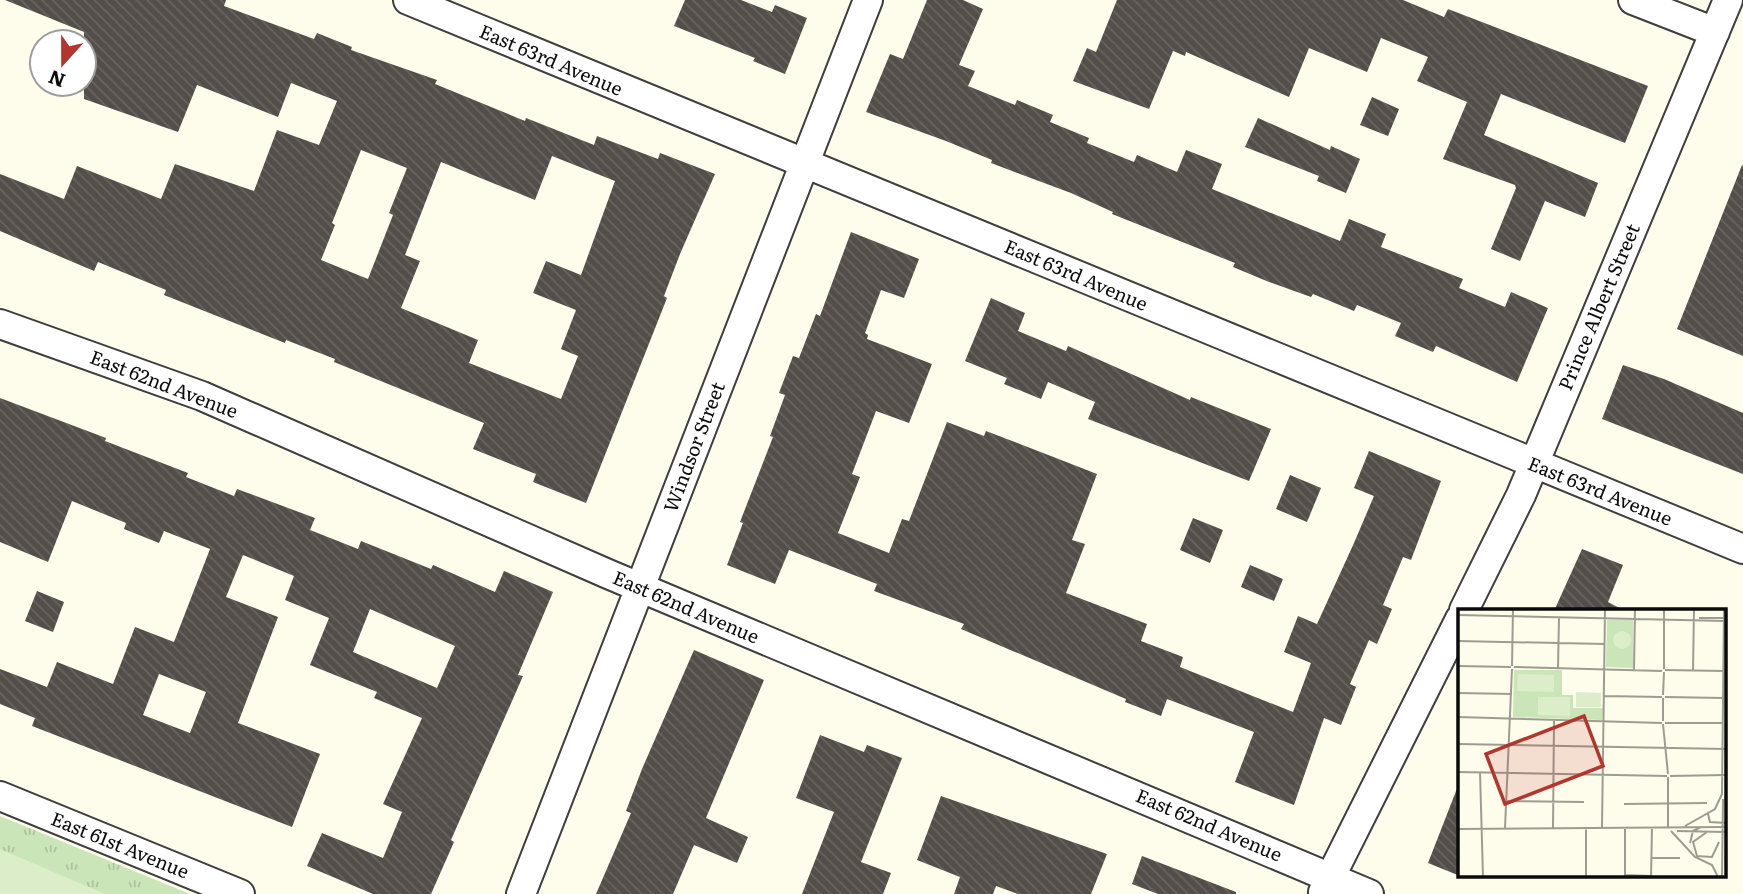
<svg xmlns="http://www.w3.org/2000/svg" width="1743" height="894" viewBox="0 0 1743 894" font-family="Literata,serif">
<style>
.grass{fill:url(#grass-tufts)}
.pitch{fill:#dcedc9}
.building{fill:url(#building-back-hatch);fill-rule:evenodd}
.lines{fill:none;stroke-linecap:round;stroke-linejoin:round}
.street-casing{stroke:#3e3e3e;stroke-width:32}
.street{stroke:#fff;stroke-width:28}
.labels{text-anchor:middle;stroke-width:7;stroke-linejoin:round;paint-order:stroke}
.street-label{font-size:19px;fill:#0b0b0b;stroke:#fff}
.inset-road{fill:none;stroke:#9d9c91;stroke-width:2}
.view{fill:#b2362d;fill-opacity:0.15;stroke:#b2362d;stroke-width:3.5}
.inset-edge{fill:none;stroke:#0b0b0b;stroke-width:3.5}
</style>
<defs>
<pattern id="grass-tufts" width="24" height="20" patternUnits="userSpaceOnUse" patternTransform="scale(1.75)"><rect width="24" height="20" fill="#cae5b7"/><path d="M3 7l-1-3M5 7V3M7 7l1-3M15 17l-1-3M17 17v-4M19 17l1-3" fill="none" stroke="#acc39c"/></pattern>
<pattern id="building-back-hatch" width="6" height="6" patternUnits="userSpaceOnUse" patternTransform="scale(1.75)"><rect width="6" height="6" fill="#534e49"/><path d="M-1 5l2 2M0 0l6 6M5-1l2 2" fill="none" stroke="#67635f"/></pattern>
</defs>
<rect width="100%" height="100%" fill="#fefceb"/>
<!-- grass -->
<path class="grass" d="M 0,816 L 190,894 L 0,894 Z"/>
<!-- pitch -->
<path class="pitch" d="M 0,849 L 105,894 L 0,894 Z"/>
<!-- building -->
<path class="building" d="M 5,0 L 226,0 L 224,6 L 314,39 L 317,33 L 352,47 L 351,50 L 437,80 L 435,84 L 525,121 L 526,118 L 594,145 L 597,136 L 658,159 L 660,153 L 715,174 L 680,254 L 664,296 L 667,298 L 586,503 L 533,482 L 536,474 L 473,449 L 484,423 L 334,362 L 335,359 L 286,340 L 285,343 L 164,295 L 166,290 L 98,262 L 94,271 L 0,231 L 0,174 L 64,199 L 77,166 L 161,199 L 175,164 L 254,191 L 277,130 L 319,145 L 337,101 L 291,83 L 278,117 L 197,85 L 178,132 L 84,99 L 84,32 ZM 361,150 L 407,168 L 389,213 L 393,215 L 368,279 L 321,260 L 335,225 L 332,223 ZM 552,156 L 615,181 L 581,275 L 546,261 L 533,293 L 576,310 L 561,349 L 578,356 L 561,399 L 469,363 L 478,340 L 401,308 L 420,261 L 405,255 L 441,162 L 535,200 Z
M 685,0 L 741,0 L 772,12 L 775,5 L 807,18 L 785,74 L 753,61 L 755,58 L 674,26 Z
M 927,0 L 963,0 L 983,9 L 959,65 L 975,71 L 968,86 L 1015,105 L 1017,100 L 1053,115 L 1050,122 L 1089,138 L 1087,143 L 1134,162 L 1137,155 L 1177,172 L 1186,150 L 1222,164 L 1212,189 L 1340,241 L 1349,219 L 1386,234 L 1381,247 L 1463,279 L 1459,288 L 1505,307 L 1511,292 L 1548,308 L 1517,382 L 1436,346 L 1433,352 L 1395,336 L 1401,323 L 1357,305 L 1354,311 L 1313,294 L 1311,297 L 1269,282 L 1233,267 L 1235,263 L 1112,214 L 1113,212 L 1071,193 L 991,163 L 992,160 L 946,141 L 866,112 L 890,54 L 903,59 Z
M 1117,0 L 1403,0 L 1444,17 L 1448,9 L 1648,86 L 1625,143 L 1501,94 L 1484,135 L 1598,183 L 1585,217 L 1545,201 L 1520,261 L 1491,249 L 1516,188 L 1515,185 L 1443,159 L 1467,102 L 1417,81 L 1428,57 L 1381,38 L 1367,72 L 1309,48 L 1289,97 L 1186,52 L 1185,56 L 1173,51 L 1149,109 L 1073,81 L 1087,48 L 1096,52 Z
M 1372,97 L 1399,109 L 1388,136 L 1360,125 Z
M 1258,118 L 1330,150 L 1331,146 L 1360,159 L 1346,193 L 1317,181 L 1319,176 L 1245,147 Z
M 1742,165 L 1743,166 L 1743,356 L 1677,329 Z
M 851,232 L 919,259 L 904,298 L 881,290 L 865,333 L 868,335 L 867,339 L 932,364 L 909,423 L 876,411 L 852,474 L 860,477 L 838,533 L 889,553 L 902,519 L 909,521 L 947,422 L 984,436 L 986,431 L 1056,458 L 1097,474 L 1072,540 L 1085,544 L 1066,593 L 1147,624 L 1141,641 L 1183,657 L 1180,667 L 1293,712 L 1311,663 L 1284,652 L 1298,616 L 1317,624 L 1354,543 L 1374,496 L 1354,488 L 1369,451 L 1441,481 L 1411,560 L 1403,557 L 1383,605 L 1392,609 L 1377,644 L 1369,640 L 1350,684 L 1356,687 L 1341,725 L 1324,718 L 1294,805 L 1235,782 L 1254,732 L 1167,699 L 1161,716 L 1125,702 L 1126,699 L 961,629 L 964,624 L 874,591 L 877,584 L 789,550 L 775,584 L 727,565 L 743,523 L 740,522 L 773,437 L 770,436 L 785,395 L 779,393 L 793,356 L 799,358 L 816,314 L 820,316 Z
M 991,298 L 1025,313 L 1018,331 L 1066,351 L 1068,346 L 1190,400 L 1191,397 L 1271,429 L 1249,481 L 1088,419 L 1095,402 L 1048,382 L 1041,399 L 1004,384 L 1007,378 L 965,361 Z
M 1623,365 L 1664,379 L 1743,413 L 1743,474 L 1602,419 Z
M 0,398 L 106,438 L 105,441 L 188,473 L 186,477 L 234,496 L 237,489 L 315,518 L 310,530 L 358,549 L 361,541 L 431,569 L 433,565 L 495,592 L 504,571 L 553,592 L 518,675 L 523,676 L 451,840 L 454,842 L 431,894 L 373,894 L 307,866 L 322,833 L 383,858 L 402,812 L 383,804 L 422,718 L 374,698 L 377,692 L 310,665 L 329,618 L 285,600 L 294,576 L 243,555 L 226,597 L 278,617 L 238,723 L 320,754 L 292,827 L 32,726 L 35,718 L 0,704 L 0,669 L 47,687 L 57,662 L 113,684 L 135,627 L 174,642 L 210,549 L 164,531 L 159,543 L 124,529 L 126,523 L 72,501 L 48,562 L 0,542 ZM 370,609 L 455,646 L 437,688 L 353,652 ZM 159,674 L 206,692 L 190,733 L 143,715 Z
M 1290,475 L 1321,488 L 1307,522 L 1276,509 Z
M 1193,518 L 1223,530 L 1210,563 L 1180,550 Z
M 1582,549 L 1623,565 L 1608,602 L 1625,611 L 1554,611 Z
M 1250,565 L 1283,579 L 1274,601 L 1241,587 Z
M 37,591 L 64,602 L 53,632 L 25,621 Z
M 694,650 L 764,680 L 706,818 L 748,837 L 737,863 L 694,845 L 673,894 L 596,894 L 631,813 L 626,811 L 642,769 Z
M 820,735 L 864,752 L 867,745 L 902,758 L 861,862 L 891,873 L 883,894 L 802,894 L 834,812 L 796,798 Z
M 1458,786 L 1460,786 L 1460,876 L 1428,863 Z
M 941,796 L 1107,854 L 1091,894 L 1018,894 L 996,886 L 993,894 L 954,894 L 960,877 L 917,860 Z
M 1142,856 L 1236,892 L 1236,894 L 1158,894 L 1132,884 Z"/>
<g class="lines">
<defs>
<path id="street" d="M 408,0 L 1743,549
M 1633,0 L 1715,32
M 0,324 L 202,396 L 608,574 L 1369,894
M 1464,610 L 1521,495 L 1728,0
M 0,796 L 240,894
M 1323,892 L 1460,619
M 521,894 L 868,0"/>
</defs>
<!-- street casing -->
<use href="#street" class="street-casing"/>
<!-- street -->
<use href="#street" class="street"/>
</g>
<g class="labels">
<!-- street labels -->
<g class="street-label">
<text transform="translate(551 60) rotate(23)" y="7">East 63rd Avenue</text>
<text transform="translate(1076 275) rotate(23)" y="7">East 63rd Avenue</text>
<text transform="translate(1599 307) rotate(-67)" y="7">Prince Albert Street</text>
<text transform="translate(164 384) rotate(21)" y="7">East 62nd Avenue</text>
<text transform="translate(694 447) rotate(-69)" y="7">Windsor Street</text>
<text transform="translate(1600 491) rotate(22)" y="7">East 63rd Avenue</text>
<text transform="translate(686 607) rotate(23)" y="7">East 62nd Avenue</text>
<text transform="translate(1209 825) rotate(23)" y="7">East 62nd Avenue</text>
<text transform="translate(120 845) rotate(22)" y="7">East 61st Avenue</text>
</g>
</g>
<!-- overview -->
<g transform="translate(1458 609)">
<rect width="268" height="268" fill="#fefceb"/>
<path d="M 149,11 L 175,11 L 175,59 L 148,58 ZM 56,61 L 104,61 L 104,86 L 115,86 L 115,99 L 145,99 L 144,111 L 55,108 Z" fill="#cae5b7"/>
<path d="M155 31a9 9 0 1 1 18 0a9 9 0 1 1-18 0ZM 60,65 L 96,66 L 96,83 L 59,82 ZM 118,83 L 143,84 L 143,98 L 118,98 ZM 80,88 L 112,88 L 112,107 L 80,106 Z" fill="#dcedc9"/>
<path class="inset-road" d="M 0,6 L 267,12M 241,9 L 265,9M 0,32 L 147,35M 0,57 L 53,58M 54,57 L 55,0M 56,58 L 204,62M 100,59 L 101,8M 206,60 L 206,0M 176,61 L 177,0M 207,61 L 266,62M 235,62 L 236,0M 0,84 L 54,85M 205,86 L 206,63M 146,87 L 204,88M 207,88 L 266,89M 0,108 L 204,114M 205,112 L 205,89M 207,114 L 264,114M 205,115 L 210,165M 0,135 L 268,140M 0,163 L 209,167M 22,163 L 25,268M 212,167 L 268,166M 210,168 L 210,218M 48,192 L 126,193M 166,195 L 249,194M 250,205 L 252,213 L 268,214M 227,217 L 257,200 L 264,185 L 266,0M 144,218 L 147,0M 47,219 L 54,60M 167,219 L 167,266 L 193,267M 0,220 L 267,218M 95,220 L 96,112M 213,222 L 237,248 L 254,256 L 260,268M 219,222 L 267,223M 249,223 L 235,233 L 239,247 L 254,248 L 261,233M 232,234 L 235,222 L 243,218M 193,249 L 222,249M 128,268 L 128,219M 193,268 L 194,219M 264,268 L 265,190"/>
<path class="view" d="M 126,107 L 145,157 L 47,195 L 28,145 Z"/>
<rect width="268" height="268" class="inset-edge"/>
</g>
<!-- north arrow -->
<g transform="translate(63 63) rotate(201)"><circle r="33" fill="#ffffff" stroke="#9d9d9d" stroke-width="2"/>
<path d="M0-5L12 26L0 18L-12 26Z" fill="#b2362d"/>
<text y="-10" font-size="19" font-weight="bold" text-anchor="middle" fill="#0b0b0b">N</text>
</g>
</svg>
